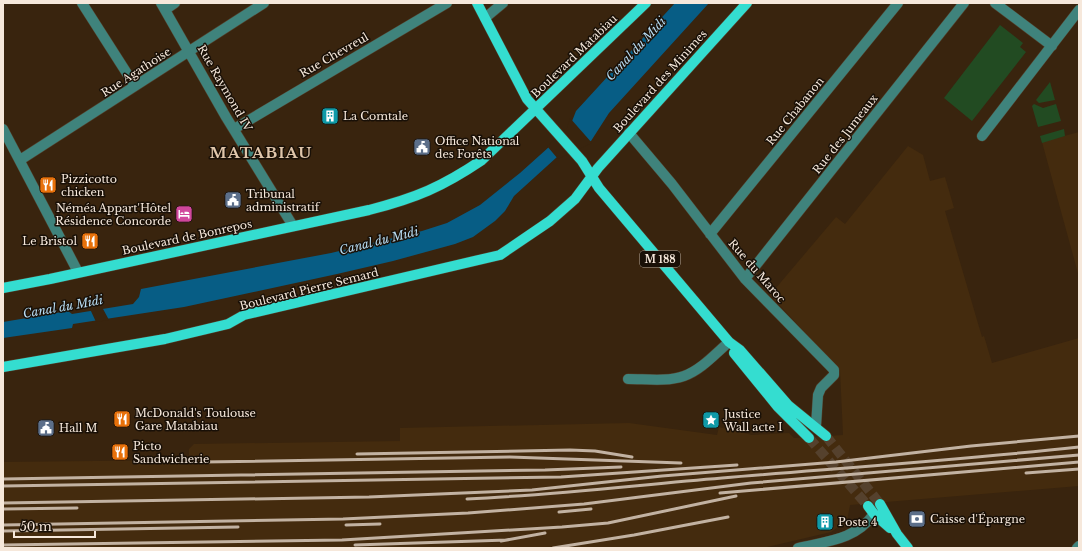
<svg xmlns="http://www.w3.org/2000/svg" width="1082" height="551" viewBox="0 0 1082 551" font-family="'Libre Baskerville',serif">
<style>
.built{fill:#442b0e}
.green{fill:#224b22}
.water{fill:#075d85}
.pier{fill:#39240e}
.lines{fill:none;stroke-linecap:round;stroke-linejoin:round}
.major-tunnel{stroke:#55412d;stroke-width:10;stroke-dasharray:10 5;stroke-linecap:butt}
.minor-casing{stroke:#533f2b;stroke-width:11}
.major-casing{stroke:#533f2b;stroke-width:11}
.minor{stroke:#3f837c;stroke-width:10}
.major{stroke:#34ddd0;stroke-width:10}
.rail{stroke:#c2b2a2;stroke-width:3}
.labels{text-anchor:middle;stroke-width:3;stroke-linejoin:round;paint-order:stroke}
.shield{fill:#191007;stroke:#b4a79b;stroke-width:1}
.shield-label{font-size:10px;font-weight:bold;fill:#f6e8db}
.street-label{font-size:11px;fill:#f6e8db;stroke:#191007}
.poi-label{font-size:11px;fill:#f6e8db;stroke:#191007;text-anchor:start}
.water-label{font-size:12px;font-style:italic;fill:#b7dcf3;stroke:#191007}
.district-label{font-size:15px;font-weight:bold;letter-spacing:1px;fill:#e0c6ab;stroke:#191007}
</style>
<rect width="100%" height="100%" fill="#39240e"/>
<!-- built -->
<path class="built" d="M 1079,132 L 1079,277 L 1042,142 Z
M 908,146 L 923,155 L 930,181 L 945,177 L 954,208 L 945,211 L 982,337 L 984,336 L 992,363 L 1079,338 L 1079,486 L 850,505 L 847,521 L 831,532 L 763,548 L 3,548 L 3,462 L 189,460 L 189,449 L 194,444 L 400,441 L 400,428 L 629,423 L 717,435 L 719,427 L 752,435 L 789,433 L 794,438 L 843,435 L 840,370 L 770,295 L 836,217 L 845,224 Z"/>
<!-- green -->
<path class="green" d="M 1000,25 L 1023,43 L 1020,47 L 1026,52 L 972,121 L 944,98 Z
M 1050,82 L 1055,100 L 1039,103 L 1036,100 Z
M 1034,104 L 1043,108 L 1056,104 L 1061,121 L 1038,127 L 1032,106 Z
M 1064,129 L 1065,136 L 1042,143 L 1040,136 Z"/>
<!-- water -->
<path class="water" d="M 675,3 L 709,3 L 609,113 L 591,141 L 557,157 L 514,196 L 505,211 L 495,221 L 473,237 L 455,244 L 393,261 L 337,274 L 184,307 L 73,324 L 72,328 L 3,338 L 3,322 L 68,311 L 72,314 L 133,304 L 139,297 L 141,289 L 331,253 L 422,231 L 447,223 L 480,205 L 520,173 L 569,129 L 576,111 Z"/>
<!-- pier -->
<path class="pier" d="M 570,118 L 592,143 L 558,159 L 547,146 L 567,128 Z
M 102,307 L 109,320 L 96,322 L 90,309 Z"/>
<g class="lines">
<!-- major-tunnel -->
<path class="major-tunnel" d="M 826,436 L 880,504
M 809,438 L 868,506"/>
<defs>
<path id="minor" d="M 82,3 L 135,86
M 161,3 L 226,117 L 293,226
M 995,3 L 1052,46
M 165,10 L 175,3
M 485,18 L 503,3
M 3,129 L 78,272
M 234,129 L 447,3
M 629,133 L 672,184 L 745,279 L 834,370 L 834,375 L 821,388 L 818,395 L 816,426
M 982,136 L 1079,10
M 20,160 L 264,3
M 710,234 L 898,3
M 745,279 L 964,3
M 628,379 C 646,379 667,382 684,376 C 701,370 715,354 729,342
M 798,548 C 828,541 855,540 874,514 L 882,516
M 1077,548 L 1079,546"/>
<path id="major" d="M 477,3 L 527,99 L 582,161 L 599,188 L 729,342 L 740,350 L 788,405 L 826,436
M 3,288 L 50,279 L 369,210 C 416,198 442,187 482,160 L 646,3
M 734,353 L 778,407 L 809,438
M 3,367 L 165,339 L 228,324 L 244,315 L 500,255 L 550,221 L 575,199 L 598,168 L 747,3
M 880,504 L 897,534 L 908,548
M 868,506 L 874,514 L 890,528"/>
</defs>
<!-- minor casing -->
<use href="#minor" class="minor-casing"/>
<!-- major casing -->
<use href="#major" class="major-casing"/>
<!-- minor -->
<use href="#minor" class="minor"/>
<!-- major -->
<use href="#major" class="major"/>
<!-- rail -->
<path class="rail" d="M 357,454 L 570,450 L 595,451 L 632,457
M 203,462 L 510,457 L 681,463
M 1026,473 L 1079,469
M 3,479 L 545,470 L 621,467
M 3,486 L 561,477 L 737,465
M 720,493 L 1079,462
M 467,499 C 553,495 637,485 722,478 C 841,468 960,460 1079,447
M 3,503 L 369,497 L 532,490 L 662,476 L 836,462 L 971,446 L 1079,436
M 3,509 L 77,508
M 559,512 L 591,509
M 3,525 L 343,519 L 468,513 L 584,504 L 751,483 L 1079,455
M 346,525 L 380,524
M 3,531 L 238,527
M 501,541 L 545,533
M 3,545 L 342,540 L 562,527 L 608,523 L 736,496
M 355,545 L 507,540
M 553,548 L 634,535 L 728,517"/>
</g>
<!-- icons -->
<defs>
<symbol id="building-square" viewBox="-11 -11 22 22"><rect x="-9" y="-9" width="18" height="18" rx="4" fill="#0f9aa8" stroke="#191007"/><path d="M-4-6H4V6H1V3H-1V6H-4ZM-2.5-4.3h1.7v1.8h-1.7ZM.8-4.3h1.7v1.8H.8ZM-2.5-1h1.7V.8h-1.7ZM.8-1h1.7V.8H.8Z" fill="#fff"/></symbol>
<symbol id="civic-square" viewBox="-11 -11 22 22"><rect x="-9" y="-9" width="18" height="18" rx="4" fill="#5c6f8a" stroke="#191007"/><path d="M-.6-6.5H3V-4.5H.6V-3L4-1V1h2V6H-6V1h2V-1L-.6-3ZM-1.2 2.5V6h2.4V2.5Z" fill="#fff"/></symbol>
<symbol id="restaurant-square" viewBox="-11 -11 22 22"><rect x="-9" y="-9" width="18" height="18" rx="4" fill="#e8710a" stroke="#191007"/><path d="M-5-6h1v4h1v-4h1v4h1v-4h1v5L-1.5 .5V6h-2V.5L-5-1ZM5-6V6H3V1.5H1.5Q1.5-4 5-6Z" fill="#fff"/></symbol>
<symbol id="hotel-square" viewBox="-11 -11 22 22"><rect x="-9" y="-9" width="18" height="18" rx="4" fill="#d1479c" stroke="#191007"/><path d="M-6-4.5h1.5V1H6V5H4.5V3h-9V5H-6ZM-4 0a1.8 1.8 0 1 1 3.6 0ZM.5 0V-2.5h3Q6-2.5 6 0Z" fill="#fff"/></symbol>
<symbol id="sight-square" viewBox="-11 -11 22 22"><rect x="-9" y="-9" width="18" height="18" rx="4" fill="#0f9aa8" stroke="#191007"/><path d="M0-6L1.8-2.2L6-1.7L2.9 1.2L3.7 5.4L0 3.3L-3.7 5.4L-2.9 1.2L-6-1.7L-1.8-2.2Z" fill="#fff"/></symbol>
<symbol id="bank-square" viewBox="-11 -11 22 22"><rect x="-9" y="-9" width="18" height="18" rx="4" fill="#5c6f8a" stroke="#191007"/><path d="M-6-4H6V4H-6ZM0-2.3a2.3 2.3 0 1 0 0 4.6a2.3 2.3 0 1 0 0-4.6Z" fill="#fff"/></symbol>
</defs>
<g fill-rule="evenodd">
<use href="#building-square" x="320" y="106" width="20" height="20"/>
<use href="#civic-square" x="412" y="137" width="20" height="20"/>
<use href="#restaurant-square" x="38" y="175" width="20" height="20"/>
<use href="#civic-square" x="223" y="190" width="20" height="20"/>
<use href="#hotel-square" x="174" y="204" width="20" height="20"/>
<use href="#restaurant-square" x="80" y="231" width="20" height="20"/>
<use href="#restaurant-square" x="112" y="409" width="20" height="20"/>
<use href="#sight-square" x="701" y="410" width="20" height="20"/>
<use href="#civic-square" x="36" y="418" width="20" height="20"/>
<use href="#restaurant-square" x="110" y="442" width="20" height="20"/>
<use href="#bank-square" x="907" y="509" width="20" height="20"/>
<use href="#building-square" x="815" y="512" width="20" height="20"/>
</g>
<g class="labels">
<!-- shield labels -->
<rect class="shield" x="640" y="251" width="40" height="16" rx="3"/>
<g class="shield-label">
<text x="660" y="263">M 188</text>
</g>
<!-- street labels -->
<g class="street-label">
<text transform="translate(334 55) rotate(-30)" y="4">Rue Chevreul</text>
<text transform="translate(574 56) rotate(-44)" y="4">Boulevard Matabiau</text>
<text transform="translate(136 72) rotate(-33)" y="4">Rue Agathoise</text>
<text transform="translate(660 81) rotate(-48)" y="4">Boulevard des Minimes</text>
<text transform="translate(225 88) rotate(60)" y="4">Rue Raymond IV</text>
<text transform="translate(795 111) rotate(-51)" y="4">Rue Chabanon</text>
<text transform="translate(845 134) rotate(-52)" y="4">Rue des Jumeaux</text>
<text transform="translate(187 237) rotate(-12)" y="4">Boulevard de Bonrepos</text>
<text transform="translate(757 271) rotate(49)" y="4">Rue du Maroc</text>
<text transform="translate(309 289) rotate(-14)" y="4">Boulevard Pierre Semard</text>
</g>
<!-- poi labels -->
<g class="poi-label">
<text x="343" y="120">La Comtale</text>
<text x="435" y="145">Office National<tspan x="435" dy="13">des Forêts</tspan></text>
<text x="61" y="183">Pizzicotto<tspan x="61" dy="13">chicken</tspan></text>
<text x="246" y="198">Tribunal<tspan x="246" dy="13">administratif</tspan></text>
<text x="171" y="212" text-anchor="end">Néméa Appart'Hôtel<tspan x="171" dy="13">Résidence Concorde</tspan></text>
<text x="77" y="245" text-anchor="end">Le Bristol</text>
<text x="135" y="417">McDonald's Toulouse<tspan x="135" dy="13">Gare Matabiau</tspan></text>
<text x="724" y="418">Justice<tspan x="724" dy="13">Wall acte I</tspan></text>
<text x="59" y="432">Hall M</text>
<text x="133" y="450">Picto<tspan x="133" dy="13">Sandwicherie</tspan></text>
<text x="930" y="523">Caisse d'Épargne</text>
<text x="838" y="526">Poste 4</text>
</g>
<!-- water labels -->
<g class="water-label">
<text transform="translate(636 49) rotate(-47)" y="4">Canal du Midi</text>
<text transform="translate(379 241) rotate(-14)" y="4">Canal du Midi</text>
<text transform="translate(63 307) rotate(-10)" y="4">Canal du Midi</text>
</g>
<!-- district labels -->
<g class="district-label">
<text x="261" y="158">MATABIAU</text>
</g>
</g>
<!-- border -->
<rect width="1082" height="551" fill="none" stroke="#f6e8db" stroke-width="8"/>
<!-- scale -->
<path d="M14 531v6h81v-6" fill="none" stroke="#f6e8db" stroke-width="2"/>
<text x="20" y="531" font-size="12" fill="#f6e8db" stroke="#191007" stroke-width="3" paint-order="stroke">50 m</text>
</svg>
